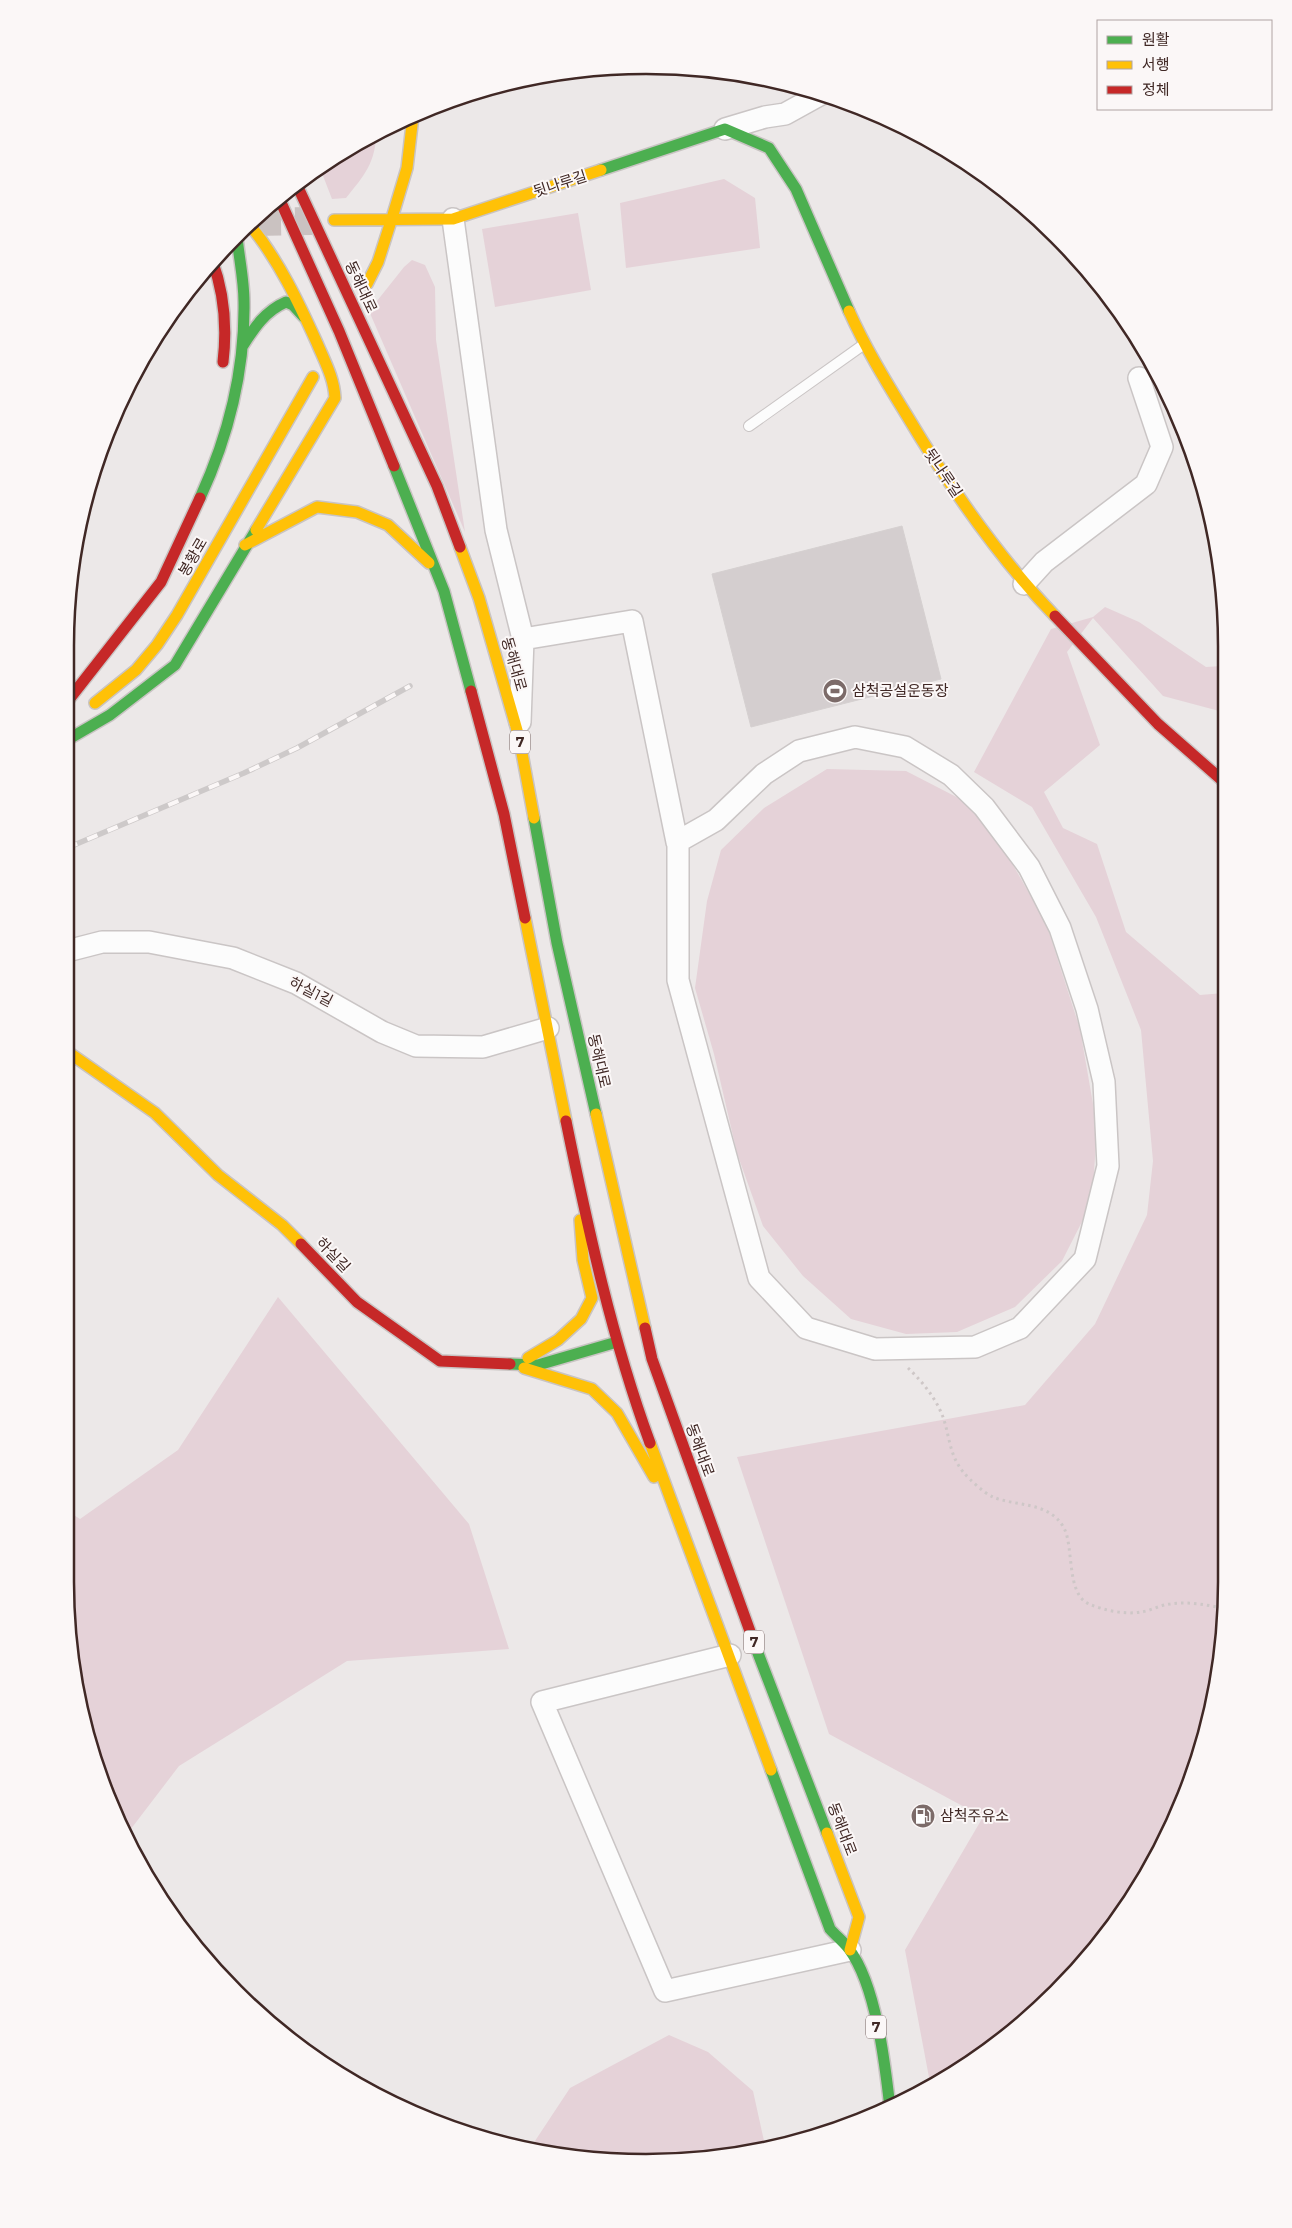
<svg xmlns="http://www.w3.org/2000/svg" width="1292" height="2228" viewBox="0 0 1292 2228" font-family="Montserrat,'Noto Sans KR',sans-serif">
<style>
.green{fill:#e5d2d8}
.building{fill:#d4cecf;stroke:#d5d0d0}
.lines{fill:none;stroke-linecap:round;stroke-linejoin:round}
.secondary-tunnel{stroke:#cac2c1;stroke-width:28;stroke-dasharray:28 14;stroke-linecap:butt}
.lane-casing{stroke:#cac5c5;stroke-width:12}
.street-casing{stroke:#cac5c5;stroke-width:24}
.fast-casing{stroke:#c9c4c3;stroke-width:14}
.slow-casing{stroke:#c9c4c3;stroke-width:14}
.jam-casing{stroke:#c9c4c3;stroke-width:14}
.path{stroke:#cec7c7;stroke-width:3;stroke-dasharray:2.5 4;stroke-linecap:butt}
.lane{stroke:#fcfcfc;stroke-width:10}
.street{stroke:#fcfcfc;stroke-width:21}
.fast{stroke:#4caf50;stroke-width:11}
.slow{stroke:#ffc107;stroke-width:11}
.jam{stroke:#c62828;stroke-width:11}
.rail-casing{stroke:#cdc9c9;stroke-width:5.5}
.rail{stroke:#fbf7f7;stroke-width:4;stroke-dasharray:11;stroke-linecap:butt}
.labels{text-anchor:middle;stroke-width:4;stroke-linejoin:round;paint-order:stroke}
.shield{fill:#fbf7f7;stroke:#786664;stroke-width:1}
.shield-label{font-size:14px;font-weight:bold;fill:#402825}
.street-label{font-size:15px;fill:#402825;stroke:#fbf7f7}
.poi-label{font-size:15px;fill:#402825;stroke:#fbf7f7;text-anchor:start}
.rim{fill:none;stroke:#402825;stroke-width:2.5}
</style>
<rect width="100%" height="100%" fill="#ece8e8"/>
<!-- green -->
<path class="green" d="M 376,133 C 376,162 364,176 346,198 L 332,199 L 320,168 Z
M 724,179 L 755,198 L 760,248 L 626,268 L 620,203 Z
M 578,213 L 591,290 L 495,307 L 482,229 Z
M 412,260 L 425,265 L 435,287 L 436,340 L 465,532 L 369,311 L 404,267 Z
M 1105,607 L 1139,622 L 1206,667 L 1222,666 L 1223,712 L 1163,696 L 1093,618 L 1067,652 L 1100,745 L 1044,792 L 1063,828 L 1097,844 L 1126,932 L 1200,995 L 1224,993 L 1226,1620 L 1207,1733 L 1149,1873 L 1083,1965 L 1029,2019 L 931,2088 L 905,1950 L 983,1817 L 829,1734 L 737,1457 L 1025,1405 L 1095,1324 L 1147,1215 L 1153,1161 L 1141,1030 L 1096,917 L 1032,807 L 974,772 L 1051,629 L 1093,617 Z
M 827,769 L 906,771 L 972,805 L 1001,844 L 1046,923 L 1080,1029 L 1097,1127 L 1092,1202 L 1062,1261 L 1015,1307 L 957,1332 L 906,1334 L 851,1319 L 803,1276 L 763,1226 L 737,1153 L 714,1054 L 695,988 L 707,901 L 721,850 L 764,808 Z
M 278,1297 L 469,1524 L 509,1649 L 347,1661 L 179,1766 L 124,1838 L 96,1768 L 70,1658 L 69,1512 L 80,1519 L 178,1450 Z
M 669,2035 L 708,2052 L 753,2091 L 766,2150 L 684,2162 L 570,2158 L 529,2150 L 570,2088 Z"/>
<!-- building -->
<path class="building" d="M 902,526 L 941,679 L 751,727 L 712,574 Z"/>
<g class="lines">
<!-- secondary-tunnel -->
<path class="secondary-tunnel" d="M 253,222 L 312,221"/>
<defs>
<path id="lane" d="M 749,426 L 863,345"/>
<path id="street" d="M 725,129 L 765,117 L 785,114 L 823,93
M 453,219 L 496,530 L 523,639
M 1024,584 L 1044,562 L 1146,484 L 1162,447 L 1139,378
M 520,722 L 523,639 L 632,621 L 677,842 L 678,845 L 678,980 L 759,1278 L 806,1328 L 875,1349 L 975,1347 L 1020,1328 L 1085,1259 L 1108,1166 L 1104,1082 L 1087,1009 L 1060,928 L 1029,867 L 984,807 L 951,775 L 905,747 L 855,737 L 799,751 L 764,774 L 716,820 L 677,842
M 67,951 L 102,942 L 149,942 L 233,958 L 296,983 L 382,1032 L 416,1046 L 483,1047 L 548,1028
M 730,1655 L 542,1702 L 665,1991 L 850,1950"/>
<path id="fast" d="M 601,170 L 725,129 L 769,148 L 796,189 L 849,311
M 242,347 C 254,328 265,311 286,302 L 293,305 L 304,317
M 394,466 L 444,591 L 471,691
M 200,498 C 228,437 245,369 244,302 C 244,280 239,258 237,237
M 67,740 L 110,715 L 175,665 L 256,530
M 534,818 L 557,943 L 596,1114
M 510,1364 L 538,1365 L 617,1342
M 756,1648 L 827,1833
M 771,1770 L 830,1929 C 836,1936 843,1941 849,1949 C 876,1985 885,2063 890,2108"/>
<path id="slow" d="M 392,218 L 407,168 L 413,116
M 334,220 L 453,219 L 601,170
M 250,225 C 279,261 298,301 317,343 C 325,362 334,378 335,398 L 256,530
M 367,284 L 378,262 L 392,218
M 849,311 C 865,347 885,380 906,414 C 949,486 997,556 1055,616
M 245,545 L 317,507 L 357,512 L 388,525 L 429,563
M 460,547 L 479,598 L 519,737 L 534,818
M 95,703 L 136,670 L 157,645 L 177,615 L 313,377
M 525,918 L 566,1121
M 68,1052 L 155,1113 L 218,1175 L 282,1225 L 301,1244
M 596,1114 L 645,1328
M 528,1358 L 558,1340 L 581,1319 L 592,1298 L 583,1260 L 580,1220
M 524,1368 L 592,1389 L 617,1413 L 654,1477
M 650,1443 L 771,1770
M 827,1833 L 859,1917 L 850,1950"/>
<path id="jam" d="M 296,183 L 437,486 L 460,547
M 279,198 L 339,331 L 394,466
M 212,260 C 224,292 227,328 223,362
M 1055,616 L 1158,724 L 1223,781
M 471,691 L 504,814 L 525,918
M 67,702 L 161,582 L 200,498
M 566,1121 C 588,1229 612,1339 650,1443
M 301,1244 L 357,1302 L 440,1361 L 510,1364
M 645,1328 L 652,1359 L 756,1648"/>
</defs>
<!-- lane casing -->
<use href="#lane" class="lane-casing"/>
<!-- street casing -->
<use href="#street" class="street-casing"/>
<!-- fast casing -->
<use href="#fast" class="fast-casing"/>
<!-- slow casing -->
<use href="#slow" class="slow-casing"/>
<!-- jam casing -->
<use href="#jam" class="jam-casing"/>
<!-- path -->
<path class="path" d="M 908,1368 C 920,1379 933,1395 940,1410 C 950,1430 947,1453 964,1473 C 970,1480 984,1493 993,1497 C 1017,1507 1049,1501 1064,1528 C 1074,1547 1066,1594 1089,1604 C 1103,1610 1125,1615 1141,1612 C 1150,1611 1160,1605 1170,1604 C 1188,1601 1208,1605 1226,1609"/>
<!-- lane -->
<use href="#lane" class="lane"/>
<!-- street -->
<use href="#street" class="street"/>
<!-- fast -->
<use href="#fast" class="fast"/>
<!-- slow -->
<use href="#slow" class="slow"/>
<!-- jam -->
<use href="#jam" class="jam"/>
<defs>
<path id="rail" d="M 67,848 L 244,773 L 297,748 L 410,686"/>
</defs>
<!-- rail casing -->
<use href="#rail" class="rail-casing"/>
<!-- rail -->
<use href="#rail" class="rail"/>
</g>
<!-- icons -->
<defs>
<symbol id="stadium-disc" viewBox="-11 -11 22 22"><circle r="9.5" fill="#7c6b69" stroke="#fbf7f7"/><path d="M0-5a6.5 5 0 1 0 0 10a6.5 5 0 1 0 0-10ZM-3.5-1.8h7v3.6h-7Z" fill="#fff"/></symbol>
<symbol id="fuel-disc" viewBox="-11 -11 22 22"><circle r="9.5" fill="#7c6b69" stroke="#fbf7f7"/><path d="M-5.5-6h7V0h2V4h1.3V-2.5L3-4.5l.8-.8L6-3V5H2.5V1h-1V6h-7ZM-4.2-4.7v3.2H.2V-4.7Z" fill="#fff"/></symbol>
</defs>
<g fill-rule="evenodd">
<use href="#stadium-disc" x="821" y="677" width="28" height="28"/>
<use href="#fuel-disc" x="909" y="1802" width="28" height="28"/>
</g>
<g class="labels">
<!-- shield labels -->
<g class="shield">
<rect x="510" y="730.5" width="20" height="23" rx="4"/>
<rect x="744" y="1630.5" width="20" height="23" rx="4"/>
<rect x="866" y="2015.5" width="20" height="23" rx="4"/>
</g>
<g class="shield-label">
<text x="520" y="747">7</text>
<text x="754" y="1647">7</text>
<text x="876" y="2032">7</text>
</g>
<!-- street labels -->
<g class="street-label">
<text transform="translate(560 184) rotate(-18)" y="5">뒷나루길</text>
<text transform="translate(361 287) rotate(65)" y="5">동해대로</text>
<text transform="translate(943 473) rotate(56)" y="5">뒷나루길</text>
<text transform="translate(193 557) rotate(-60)" y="5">봉황로</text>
<text transform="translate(514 664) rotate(74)" y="5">동해대로</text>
<text transform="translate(311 992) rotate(27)" y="5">하실1길</text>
<text transform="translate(599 1061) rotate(77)" y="5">동해대로</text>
<text transform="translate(333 1255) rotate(46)" y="5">하실길</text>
<text transform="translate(700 1450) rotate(70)" y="5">동해대로</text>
<text transform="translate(842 1829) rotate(69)" y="5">동해대로</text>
</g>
<!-- poi labels -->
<g class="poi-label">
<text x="852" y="696">삼척공설운동장</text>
<text x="940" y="1821">삼척주유소</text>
</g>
</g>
<!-- crop -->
<path d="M0 0H1292V2228H0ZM646 74H646A572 572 0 0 1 1218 646V1582A572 572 0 0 1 646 2154H646A572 572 0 0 1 74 1582V646A572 572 0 0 1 646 74Z" fill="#fbf7f7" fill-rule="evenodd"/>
<path class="rim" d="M646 74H646A572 572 0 0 1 1218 646V1582A572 572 0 0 1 646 2154H646A572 572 0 0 1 74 1582V646A572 572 0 0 1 646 74Z"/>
<!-- legend -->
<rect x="1097" y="20" width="175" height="90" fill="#fbf7f7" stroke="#b0a4a3"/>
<rect x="1107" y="36" width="25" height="8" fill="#4caf50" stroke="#b0a4a3"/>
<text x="1142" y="45" font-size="15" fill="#402825">원활</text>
<rect x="1107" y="61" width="25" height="8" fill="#ffc107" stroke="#b0a4a3"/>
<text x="1142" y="70" font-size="15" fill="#402825">서행</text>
<rect x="1107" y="86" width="25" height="8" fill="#c62828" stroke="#b0a4a3"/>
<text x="1142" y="95" font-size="15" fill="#402825">정체</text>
</svg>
